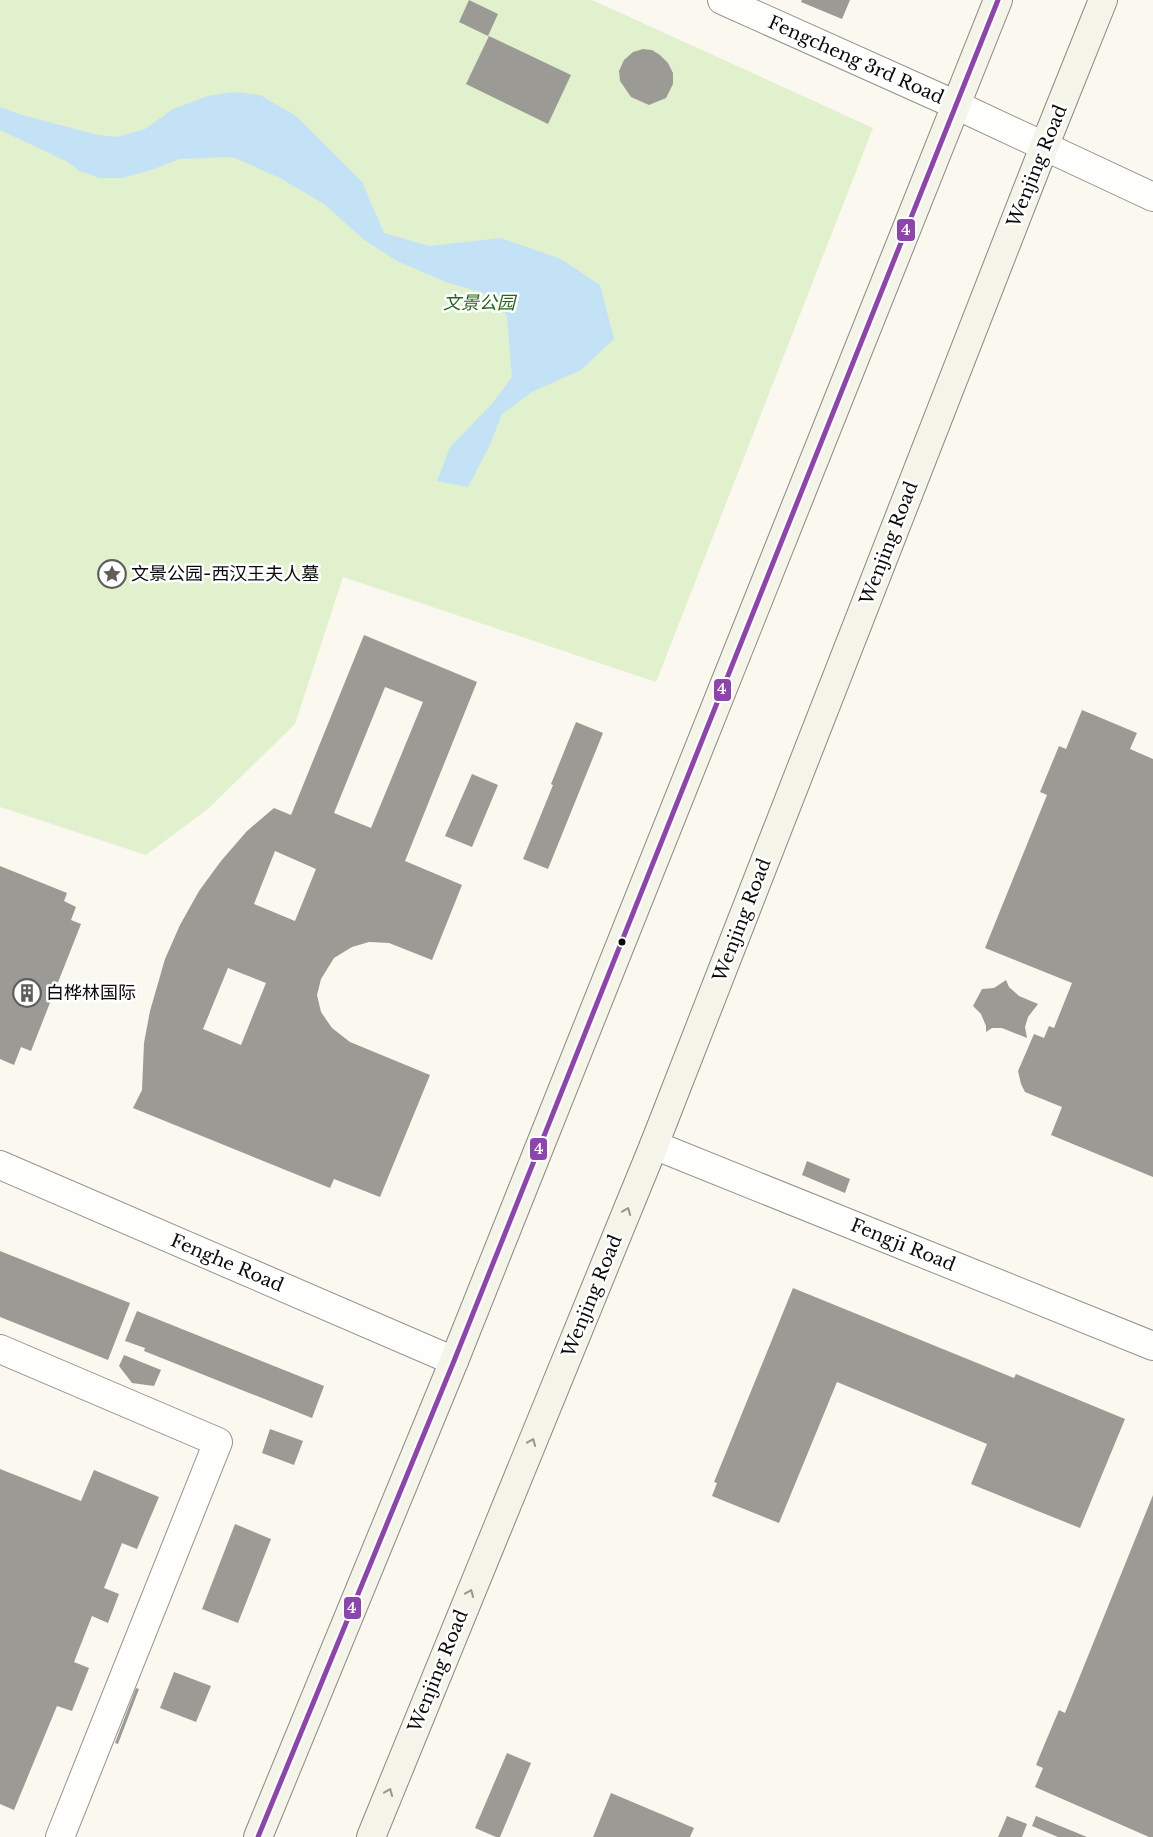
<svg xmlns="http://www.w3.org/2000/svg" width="1153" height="1837" viewBox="0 0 1153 1837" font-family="'Libre Baskerville','Noto Sans SC',serif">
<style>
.green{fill:#e1f0cd}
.water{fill:#c3e2f6}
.building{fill:#9c9a95;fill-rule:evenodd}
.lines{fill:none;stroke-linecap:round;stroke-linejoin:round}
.minor-casing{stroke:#93928e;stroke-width:30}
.tertiary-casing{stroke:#93928e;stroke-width:30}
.secondary-casing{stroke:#898884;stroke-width:30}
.minor{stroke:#fefefd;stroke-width:28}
.tertiary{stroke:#fefefd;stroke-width:28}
.secondary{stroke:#f4f4e8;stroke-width:28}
.bus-1-casing{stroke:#fff;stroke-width:9}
.bus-1{stroke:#8e44ad;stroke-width:5}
.oneway{stroke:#979790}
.bus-dot{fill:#0b0b0b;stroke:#fff;stroke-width:2}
.labels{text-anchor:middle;stroke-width:5;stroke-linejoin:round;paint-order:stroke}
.street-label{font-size:18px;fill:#0b0b0b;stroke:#fff}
.park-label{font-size:18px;font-style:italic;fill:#26651a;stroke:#fff}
.poi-label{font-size:18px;fill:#0b0b0b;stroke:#fff;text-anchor:start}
.line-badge{stroke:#fff;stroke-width:2}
.badge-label{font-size:14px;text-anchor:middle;font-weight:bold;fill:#fff}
</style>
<rect width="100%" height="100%" fill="#faf8ef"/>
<!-- green -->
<path class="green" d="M 0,0 L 592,0 L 873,128 L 656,682 L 343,577 L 295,724 L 209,808 L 146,855 L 0,807 Z"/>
<!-- water -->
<path class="water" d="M 235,92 L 260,95 L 296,116 L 362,182 L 384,233 L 429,246 L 501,238 L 561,259 L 600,285 L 614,339 L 581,370 L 532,392 L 502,414 L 490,445 L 468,487 L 437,481 L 450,447 L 491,405 L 512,377 L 507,317 L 497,297 L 446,282 L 397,261 L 363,239 L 324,204 L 280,178 L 233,157 L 179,159 L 154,169 L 122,178 L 99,178 L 80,171 L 66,161 L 0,130 L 0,107 L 22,115 L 98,135 L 117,137 L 145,129 L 173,109 L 208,96 Z"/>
<!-- building -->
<path class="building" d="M 469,0 L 498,14 L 488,36 L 459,22 Z
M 802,0 L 850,0 L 842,19 L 801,2 Z
M 489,36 L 571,75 L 548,124 L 466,84 Z
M 643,49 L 652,50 L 660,55 L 668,63 L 673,73 L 673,84 L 666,98 L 649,105 L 631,97 L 620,81 L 619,71 L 624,60 L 633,52 Z
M 364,635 L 477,682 L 405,861 L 462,885 L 432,960 L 389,943 L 369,942 L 352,947 L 334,958 L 321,979 L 317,995 L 321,1012 L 332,1028 L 350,1042 L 430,1075 L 380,1197 L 334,1179 L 330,1188 L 133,1108 L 142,1090 L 144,1043 L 150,1011 L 165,959 L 180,925 L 199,891 L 221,861 L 247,831 L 274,808 L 291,815 ZM 385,687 L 423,702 L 371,828 L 334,813 ZM 275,851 L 316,869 L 295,921 L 254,904 ZM 228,968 L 266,983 L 241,1045 L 203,1029 Z
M 1082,710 L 1137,733 L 1130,749 L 1153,759 L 1153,1177 L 1051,1135 L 1062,1107 L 1025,1092 L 1021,1084 L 1018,1071 L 1034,1034 L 1044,1038 L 1049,1026 L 1054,1028 L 1072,983 L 985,948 L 1047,795 L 1040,792 L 1059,746 L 1066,749 Z
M 576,722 L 603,733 L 548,869 L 523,859 L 553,785 L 551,784 Z
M 472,774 L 498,785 L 472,847 L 445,836 Z
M 0,866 L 67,893 L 64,901 L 76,907 L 71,920 L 81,924 L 31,1051 L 21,1047 L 14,1065 L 0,1059 Z
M 1006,980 L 1009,987 L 1019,996 L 1038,1004 L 1028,1017 L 1025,1027 L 1027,1038 L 1002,1028 L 992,1028 L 986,1032 L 986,1026 L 981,1014 L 973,1006 L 982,989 L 994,988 Z
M 807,1161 L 850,1179 L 845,1193 L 802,1175 Z
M 0,1251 L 130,1303 L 108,1360 L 0,1317 Z
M 793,1288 L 1014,1378 L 1016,1374 L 1125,1419 L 1080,1528 L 971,1484 L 987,1444 L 837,1382 L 779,1523 L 712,1496 L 717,1483 L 714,1482 Z
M 137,1311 L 324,1386 L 312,1418 L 144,1351 L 145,1348 L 125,1341 Z
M 124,1355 L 161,1370 L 154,1386 L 132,1383 L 119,1366 Z
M 270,1429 L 303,1441 L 294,1465 L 262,1453 Z
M 0,1469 L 81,1501 L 94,1470 L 159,1497 L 137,1549 L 122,1543 L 104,1588 L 119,1594 L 108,1623 L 92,1616 L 74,1662 L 89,1668 L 72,1711 L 57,1706 L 14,1810 L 0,1804 Z
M 1153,1495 L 1153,1837 L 1149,1837 L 1035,1787 L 1043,1768 L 1036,1765 L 1043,1748 L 1059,1710 L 1065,1713 Z
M 235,1524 L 271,1539 L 238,1623 L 202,1609 Z
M 174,1672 L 211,1686 L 196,1722 L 160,1708 Z
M 136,1688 L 139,1689 L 118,1744 L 115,1743 Z
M 507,1753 L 531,1763 L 500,1837 L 496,1837 L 475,1828 Z
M 611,1793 L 694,1828 L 690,1837 L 593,1837 Z
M 1007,1816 L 1027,1824 L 1022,1837 L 998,1837 Z
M 1036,1816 L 1087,1837 L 1058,1837 L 1032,1826 Z"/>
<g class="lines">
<defs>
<path id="minor" d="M 0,1349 L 218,1442 L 60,1837"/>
<path id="tertiary" d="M 722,0 L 956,105 L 1153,197
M 654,1145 L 1153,1346
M 0,1165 L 454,1361"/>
<path id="secondary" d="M 258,1837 L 454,1361 L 998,0
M 371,1837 L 654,1145 L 1044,147 L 1103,0"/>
</defs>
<!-- minor casing -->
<use href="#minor" class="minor-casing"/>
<!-- tertiary casing -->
<use href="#tertiary" class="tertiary-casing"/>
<!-- secondary casing -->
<use href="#secondary" class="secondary-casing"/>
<!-- minor -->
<use href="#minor" class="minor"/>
<!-- tertiary -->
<use href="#tertiary" class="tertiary"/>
<!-- secondary -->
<use href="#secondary" class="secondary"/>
<defs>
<path id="bus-1" d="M 258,1837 L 454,1361 L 998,0"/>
</defs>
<!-- bus-1 casing -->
<use href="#bus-1" class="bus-1-casing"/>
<!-- bus-1 -->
<use href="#bus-1" class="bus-1"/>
</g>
<!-- one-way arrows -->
<defs><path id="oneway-chevron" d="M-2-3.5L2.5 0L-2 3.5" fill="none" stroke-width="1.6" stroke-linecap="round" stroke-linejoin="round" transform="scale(1.25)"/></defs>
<g class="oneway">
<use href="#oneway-chevron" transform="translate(627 1211) rotate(-68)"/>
<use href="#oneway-chevron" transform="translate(532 1442) rotate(-68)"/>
<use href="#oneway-chevron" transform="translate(470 1593) rotate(-68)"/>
<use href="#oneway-chevron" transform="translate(389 1792) rotate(-68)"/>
</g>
<!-- icons -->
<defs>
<symbol id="sight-ring" viewBox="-11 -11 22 22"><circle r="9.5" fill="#fff" stroke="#5f5e5b" stroke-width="1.5"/><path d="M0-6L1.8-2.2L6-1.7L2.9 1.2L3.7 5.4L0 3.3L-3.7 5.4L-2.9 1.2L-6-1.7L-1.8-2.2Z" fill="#5f5e5b"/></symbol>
<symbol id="building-ring" viewBox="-11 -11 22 22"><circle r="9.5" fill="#fff" stroke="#5f5e5b" stroke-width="1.5"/><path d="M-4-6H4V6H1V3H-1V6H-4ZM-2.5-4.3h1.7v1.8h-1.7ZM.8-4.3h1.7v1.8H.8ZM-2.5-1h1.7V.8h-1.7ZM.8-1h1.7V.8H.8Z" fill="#5f5e5b"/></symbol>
</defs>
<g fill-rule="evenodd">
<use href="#sight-ring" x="96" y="558" width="32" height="32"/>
<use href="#building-ring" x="11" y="977" width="32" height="32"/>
</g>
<!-- markers -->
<circle class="bus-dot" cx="622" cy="942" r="4.5"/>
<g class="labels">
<!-- street labels -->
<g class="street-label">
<text transform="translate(856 60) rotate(24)" y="6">Fengcheng 3rd Road</text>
<text transform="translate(1037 166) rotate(-68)" y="6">Wenjing Road</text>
<text transform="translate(889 543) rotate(-69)" y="6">Wenjing Road</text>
<text transform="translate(742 920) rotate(-69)" y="6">Wenjing Road</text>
<text transform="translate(903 1245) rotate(22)" y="6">Fengji Road</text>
<text transform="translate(227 1263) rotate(23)" y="6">Fenghe Road</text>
<text transform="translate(592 1296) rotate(-68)" y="6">Wenjing Road</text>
<text transform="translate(438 1671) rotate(-68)" y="6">Wenjing Road</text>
</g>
<!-- park labels -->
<g class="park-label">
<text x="479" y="309">文景公园</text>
</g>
<!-- poi labels -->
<g class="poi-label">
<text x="131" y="580">文景公园-西汉王夫人墓</text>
<text x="46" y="999">白桦林国际</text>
</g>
</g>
<g class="line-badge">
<rect x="896" y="218" width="20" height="24" rx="5" fill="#8e44ad"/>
<rect x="713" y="678" width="19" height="24" rx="5" fill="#8e44ad"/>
<rect x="529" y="1137" width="19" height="24" rx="5" fill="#8e44ad"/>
<rect x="343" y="1596" width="19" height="24" rx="5" fill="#8e44ad"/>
</g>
<g class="badge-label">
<text x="906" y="235">4</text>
<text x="722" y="694">4</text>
<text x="539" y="1154">4</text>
<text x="352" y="1613">4</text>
</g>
</svg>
